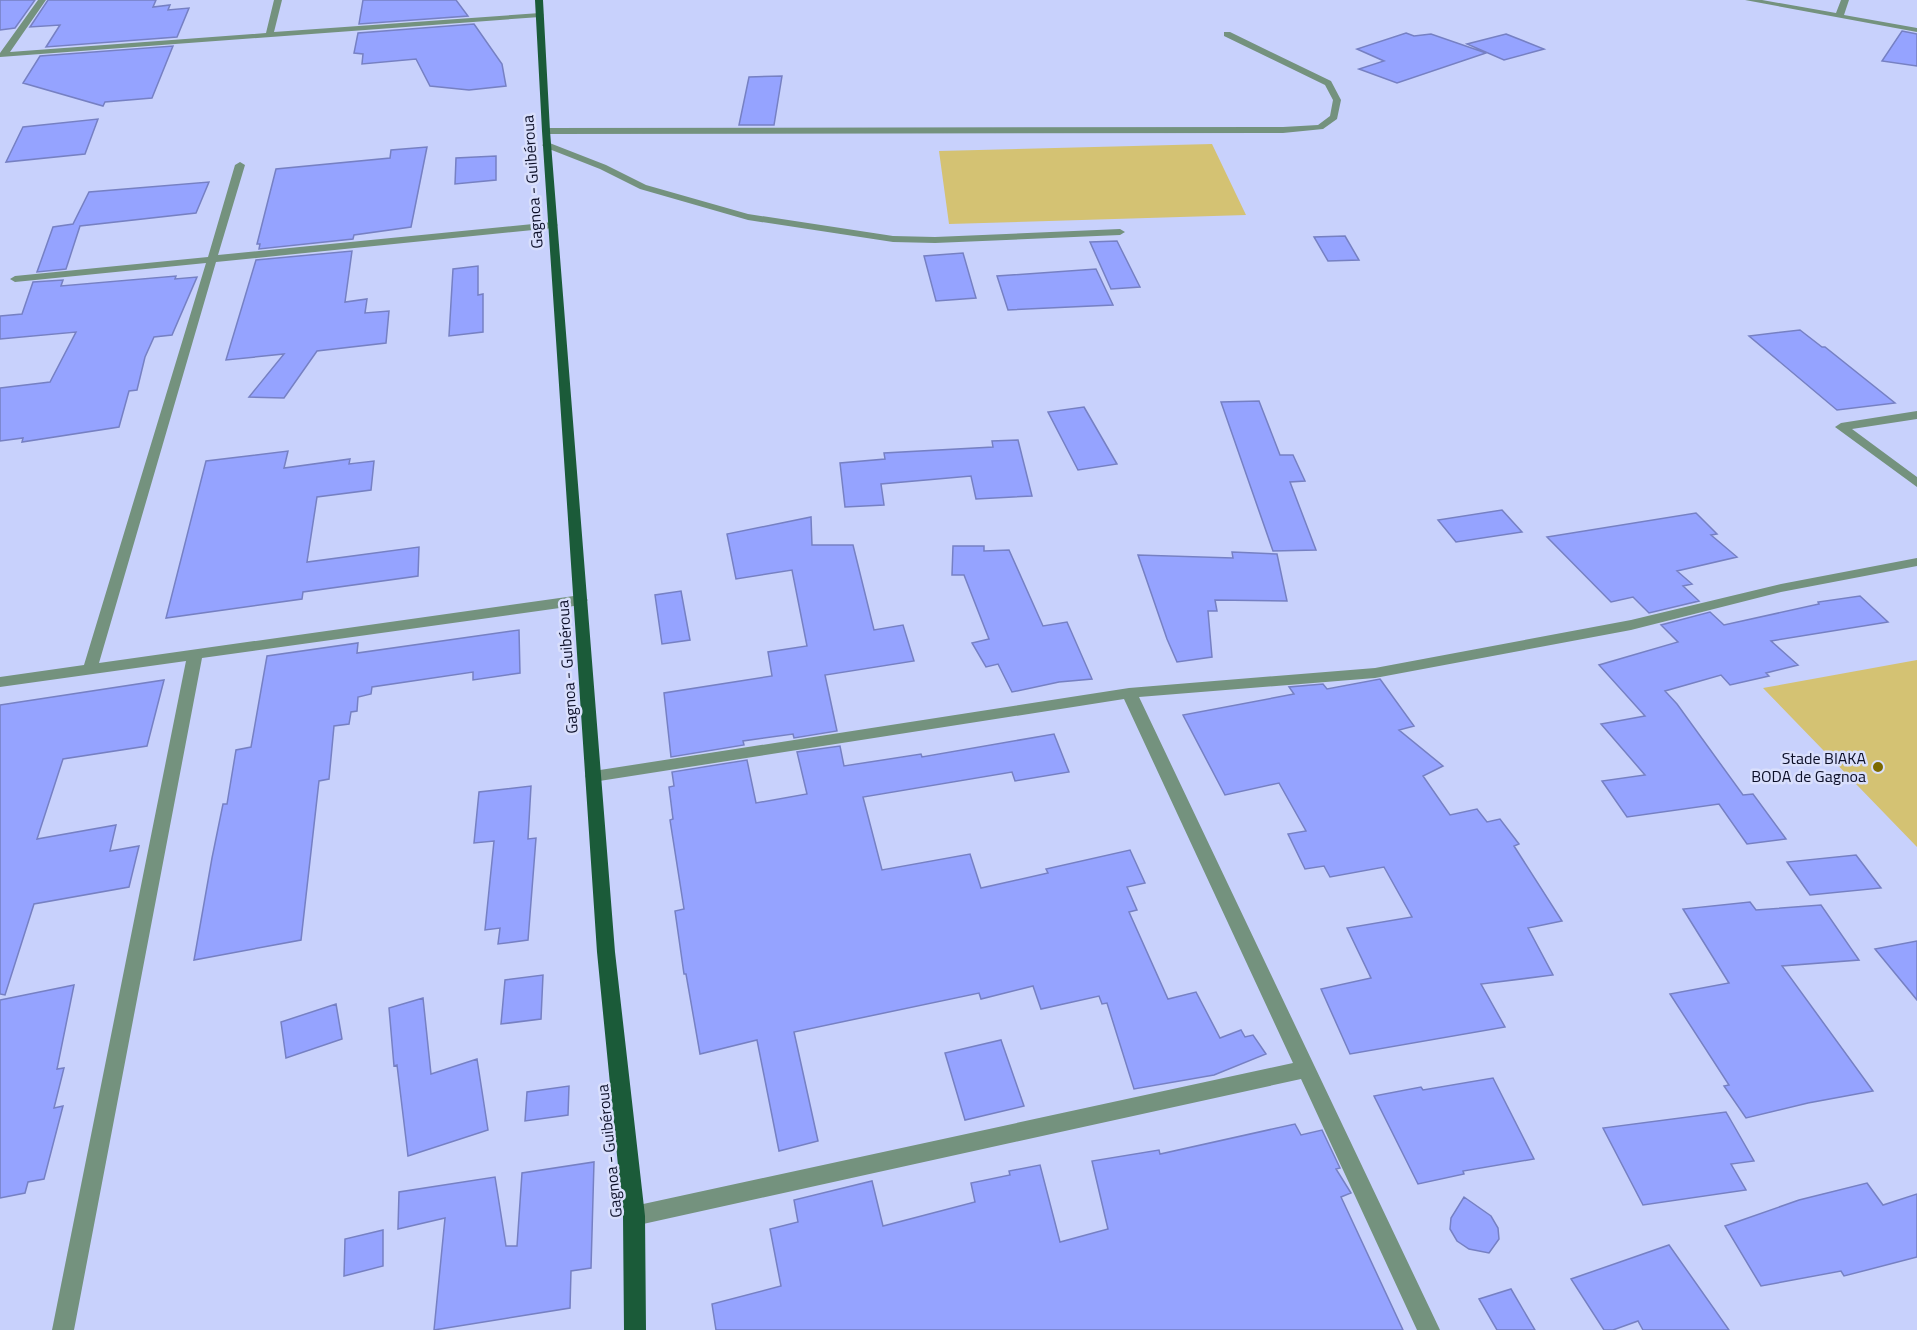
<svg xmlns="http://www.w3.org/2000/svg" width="1917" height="1330" viewBox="0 0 1917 1330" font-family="'Titillium Web',sans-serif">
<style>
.green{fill:#d4c273}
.building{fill:#95a3ff;stroke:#7680c3;stroke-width:1.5}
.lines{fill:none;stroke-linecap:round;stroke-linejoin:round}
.minor{fill:#74927e;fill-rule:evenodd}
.major{fill:#1b5b39;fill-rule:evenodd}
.poi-dot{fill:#7c6900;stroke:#d9dffc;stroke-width:2}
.labels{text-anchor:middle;stroke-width:5;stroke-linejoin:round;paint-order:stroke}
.street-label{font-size:16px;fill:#0c0f28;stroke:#d9dffc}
.poi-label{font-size:16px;fill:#0c0f28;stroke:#d9dffc;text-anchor:end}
</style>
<rect width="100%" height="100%" fill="#c8d1fc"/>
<!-- green -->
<path class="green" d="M 1212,144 L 1246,215 L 949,224 L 939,151 Z
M 1917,660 L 1917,847 L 1763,688 Z"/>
<!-- building -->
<path class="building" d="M 0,0 L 35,0 L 15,28 L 0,30 Z
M 48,0 L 156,0 L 153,7 L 170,5 L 168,10 L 189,8 L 177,37 L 46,47 L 60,25 L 30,27 Z
M 363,0 L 456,0 L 468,16 L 359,24 Z
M 474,24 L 502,64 L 506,86 L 469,90 L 430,86 L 416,59 L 362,64 L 363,54 L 354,53 L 358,33 Z
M 1902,31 L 1917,34 L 1917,66 L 1882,61 Z
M 1406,33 L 1414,36 L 1431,34 L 1486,53 L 1397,83 L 1359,69 L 1384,61 L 1357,49 Z
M 1506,34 L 1544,49 L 1504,60 L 1467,44 Z
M 173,46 L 152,98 L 105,102 L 103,106 L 23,83 L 40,56 Z
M 782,76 L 774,125 L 739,125 L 749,77 Z
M 98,119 L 85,154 L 6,162 L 23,127 Z
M 427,147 L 411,227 L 354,235 L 353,239 L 259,249 L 260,244 L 257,244 L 276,169 L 390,158 L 391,150 Z
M 496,156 L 496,180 L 455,184 L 456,158 Z
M 209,182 L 196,213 L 80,226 L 66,269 L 37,272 L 53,227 L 73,224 L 89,192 Z
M 1345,236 L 1359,260 L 1328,261 L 1314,237 Z
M 1117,241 L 1140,287 L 1111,289 L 1090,242 Z
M 352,251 L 345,302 L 367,299 L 365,313 L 389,311 L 386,343 L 317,351 L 284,398 L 249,397 L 284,354 L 226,360 L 256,260 Z
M 963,253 L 976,298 L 936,301 L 924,256 Z
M 478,266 L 478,295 L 483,294 L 483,332 L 449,336 L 453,269 Z
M 1096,269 L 1113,305 L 1008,310 L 997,276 Z
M 176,276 L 175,279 L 197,277 L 172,335 L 154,337 L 145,357 L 137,390 L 129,391 L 119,427 L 22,442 L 23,438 L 0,441 L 0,388 L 50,382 L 76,332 L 0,339 L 0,316 L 22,314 L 33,282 L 63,280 L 61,286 Z
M 1800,330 L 1822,347 L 1825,347 L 1895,403 L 1837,410 L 1749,336 Z
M 1259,401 L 1280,455 L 1293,455 L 1305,481 L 1290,482 L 1316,550 L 1273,551 L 1221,402 Z
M 1084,407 L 1117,464 L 1078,470 L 1048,412 Z
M 1018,440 L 1032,496 L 976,499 L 971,476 L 881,484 L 884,505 L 845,507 L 840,463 L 885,459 L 884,453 L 993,447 L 992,441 Z
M 288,451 L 284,468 L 350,459 L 349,464 L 374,461 L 371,490 L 317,497 L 307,562 L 419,547 L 418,576 L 303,592 L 302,599 L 166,618 L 206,461 Z
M 1502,510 L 1522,532 L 1456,542 L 1438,520 Z
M 1696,513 L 1717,534 L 1711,535 L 1737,557 L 1677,571 L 1692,584 L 1683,586 L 1699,601 L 1649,613 L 1633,597 L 1611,602 L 1547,537 Z
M 811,517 L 812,545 L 853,545 L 874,630 L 903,625 L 914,661 L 825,675 L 837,731 L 794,738 L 793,734 L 743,741 L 744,745 L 671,757 L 664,693 L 772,676 L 768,652 L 807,646 L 792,570 L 736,579 L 727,534 Z
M 953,546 L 984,546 L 984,551 L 1009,550 L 1043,626 L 1067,622 L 1092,679 L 1059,682 L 1012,692 L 998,664 L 986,667 L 972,643 L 989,639 L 964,575 L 952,575 Z
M 1232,552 L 1277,554 L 1287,601 L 1215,600 L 1217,611 L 1208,611 L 1212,657 L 1177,662 L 1167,639 L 1138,555 L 1233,558 Z
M 681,591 L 690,640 L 662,644 L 655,595 Z
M 1860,596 L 1888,622 L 1771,641 L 1798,665 L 1766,673 L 1769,676 L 1730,685 L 1721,675 L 1665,691 L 1677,704 L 1743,795 L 1753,794 L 1786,839 L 1747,844 L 1719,804 L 1627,817 L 1602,781 L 1645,775 L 1601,724 L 1645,716 L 1599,665 L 1678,642 L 1661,625 L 1710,612 L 1724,625 L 1819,604 L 1818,602 Z
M 519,630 L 520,673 L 473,680 L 473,672 L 372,687 L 371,694 L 358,697 L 357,711 L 351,712 L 349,724 L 334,726 L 329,779 L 319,781 L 301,940 L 194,960 L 212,858 L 223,804 L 227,804 L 236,750 L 251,747 L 267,656 L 358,643 L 357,653 Z
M 1380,679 L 1414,726 L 1399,730 L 1443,766 L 1423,776 L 1450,815 L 1477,809 L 1487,822 L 1500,819 L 1519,844 L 1514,846 L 1562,921 L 1528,928 L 1553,975 L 1481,984 L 1505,1027 L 1350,1054 L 1321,989 L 1371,978 L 1347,928 L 1412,917 L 1384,867 L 1330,877 L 1324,866 L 1305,869 L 1288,834 L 1306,831 L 1279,783 L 1225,795 L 1183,715 L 1294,694 L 1289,687 L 1323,684 L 1327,689 Z
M 164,680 L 147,746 L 63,759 L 37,839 L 116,825 L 110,851 L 139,846 L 129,887 L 34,904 L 5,995 L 0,994 L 0,705 Z
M 1054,734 L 1069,772 L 1015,781 L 1012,772 L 863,797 L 882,870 L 970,854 L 981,888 L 1048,873 L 1046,869 L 1130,850 L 1145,883 L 1127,887 L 1137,910 L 1129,912 L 1168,999 L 1196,992 L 1220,1038 L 1241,1030 L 1245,1037 L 1253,1035 L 1266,1054 L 1214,1075 L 1134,1089 L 1107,1003 L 1102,1004 L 1099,996 L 1041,1009 L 1033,986 L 981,999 L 979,993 L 794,1032 L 818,1141 L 779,1151 L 757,1040 L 700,1054 L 686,974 L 684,974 L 675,911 L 684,909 L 670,820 L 673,819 L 669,787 L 674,786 L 672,772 L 747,760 L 756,803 L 807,794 L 797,752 L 840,746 L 844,766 L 921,754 L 922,757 Z
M 531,786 L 528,839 L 536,838 L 528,940 L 498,944 L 500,928 L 485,930 L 494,841 L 474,843 L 479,792 Z
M 1856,855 L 1881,888 L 1810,895 L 1787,862 Z
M 1750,902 L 1756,910 L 1821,905 L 1859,960 L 1782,966 L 1873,1091 L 1808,1103 L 1746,1118 L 1724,1086 L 1729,1085 L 1670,994 L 1729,983 L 1683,909 Z
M 1917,941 L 1917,1000 L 1875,949 Z
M 543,975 L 541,1019 L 501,1024 L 505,980 Z
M 74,985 L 57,1069 L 64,1068 L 54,1108 L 63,1106 L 44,1179 L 28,1182 L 25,1193 L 0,1198 L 0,1000 Z
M 423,998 L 431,1074 L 477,1059 L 488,1130 L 408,1156 L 397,1065 L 394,1066 L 389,1008 Z
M 336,1004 L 342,1039 L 286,1058 L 281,1022 Z
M 1001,1040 L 1024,1106 L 965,1120 L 945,1053 Z
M 1493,1078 L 1534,1159 L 1463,1171 L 1464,1174 L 1418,1184 L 1374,1096 L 1421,1087 L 1423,1090 Z
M 569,1086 L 568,1115 L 525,1121 L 527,1092 Z
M 1726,1112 L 1754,1161 L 1731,1164 L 1746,1190 L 1643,1205 L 1603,1128 Z
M 1295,1124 L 1301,1135 L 1322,1130 L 1340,1168 L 1336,1169 L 1351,1193 L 1341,1197 L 1403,1330 L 716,1330 L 712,1304 L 781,1286 L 770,1229 L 798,1222 L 794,1200 L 872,1181 L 883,1226 L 975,1202 L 971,1183 L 1010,1175 L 1009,1171 L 1040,1165 L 1060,1242 L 1108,1229 L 1092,1161 L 1159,1150 L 1160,1154 Z
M 594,1162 L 591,1268 L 571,1271 L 570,1308 L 434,1330 L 445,1218 L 398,1229 L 399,1192 L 495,1177 L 506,1246 L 517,1246 L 522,1173 Z
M 1867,1183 L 1883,1205 L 1917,1194 L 1917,1257 L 1844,1276 L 1841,1271 L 1761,1286 L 1725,1226 L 1799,1200 Z
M 1464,1197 L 1491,1216 L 1498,1228 L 1499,1239 L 1489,1253 L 1469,1249 L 1457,1241 L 1450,1229 L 1451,1218 Z
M 383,1230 L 383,1266 L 344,1276 L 345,1239 Z
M 1669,1245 L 1729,1330 L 1643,1330 L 1638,1321 L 1613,1330 L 1604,1330 L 1571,1279 Z
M 1511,1289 L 1535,1330 L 1497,1330 L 1479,1299 Z"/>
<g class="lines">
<!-- minor -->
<path class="minor" d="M 38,0 L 46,0 L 10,52 L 266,33 L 274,0 L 282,0 L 274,32 L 540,13 L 544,15 L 540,17 L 0,57 L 0,53 Z
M 1745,0 L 1762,0 L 1836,13 L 1841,0 L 1849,0 L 1844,15 L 1917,28 L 1917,32 Z
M 1224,32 L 1230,32 L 1331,81 L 1341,100 L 1337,119 L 1323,129 L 1283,133 L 546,134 L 542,131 L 546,128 L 1283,127 L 1318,125 L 1330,116 L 1333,100 L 1325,85 L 1224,36 Z
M 547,142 L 606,165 L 646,185 L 748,214 L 893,236 L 935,237 L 1120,229 L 1125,232 L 1120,235 L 935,243 L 893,242 L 748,220 L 640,189 L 600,169 L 544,147 L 542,145 Z
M 240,162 L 245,165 L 218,255 L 553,222 L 558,225 L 553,228 L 216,262 L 99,663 L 581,595 L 588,600 L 581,605 L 202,658 L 74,1330 L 52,1330 L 186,661 L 0,687 L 0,677 L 84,665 L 206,263 L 15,282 L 10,279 L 15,276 L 208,257 L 235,165 Z
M 1917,411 L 1917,419 L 1852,429 L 1917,477 L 1917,487 L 1835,427 L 1841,423 Z
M 1917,558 L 1917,566 L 1781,592 L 1631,630 L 1375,678 L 1139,697 L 1440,1330 L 1417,1330 L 1301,1079 L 634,1226 L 626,1223 L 623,1216 L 626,1209 L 634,1206 L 1293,1063 L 1124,699 L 593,782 L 587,780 L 585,776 L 587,772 L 1129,688 L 1375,668 L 1631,620 L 1781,584 Z"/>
<!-- major -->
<path class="major" d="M 535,0 L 543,0 L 550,131 L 615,952 L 645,1216 L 646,1330 L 624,1330 L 623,1216 L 597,952 L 542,131 Z"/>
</g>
<!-- markers -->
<circle class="poi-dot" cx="1878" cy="767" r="6"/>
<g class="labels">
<!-- street labels -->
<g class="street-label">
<text transform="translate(532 182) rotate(-94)" y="6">Gagnoa - Guibéroua</text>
<text transform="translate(567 667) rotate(-94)" y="6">Gagnoa - Guibéroua</text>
<text transform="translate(609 1151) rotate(-96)" y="6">Gagnoa - Guibéroua</text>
</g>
<!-- poi labels -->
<g class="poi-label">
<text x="1866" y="764">Stade BIAKA<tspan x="1866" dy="18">BODA de Gagnoa</tspan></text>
</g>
</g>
</svg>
